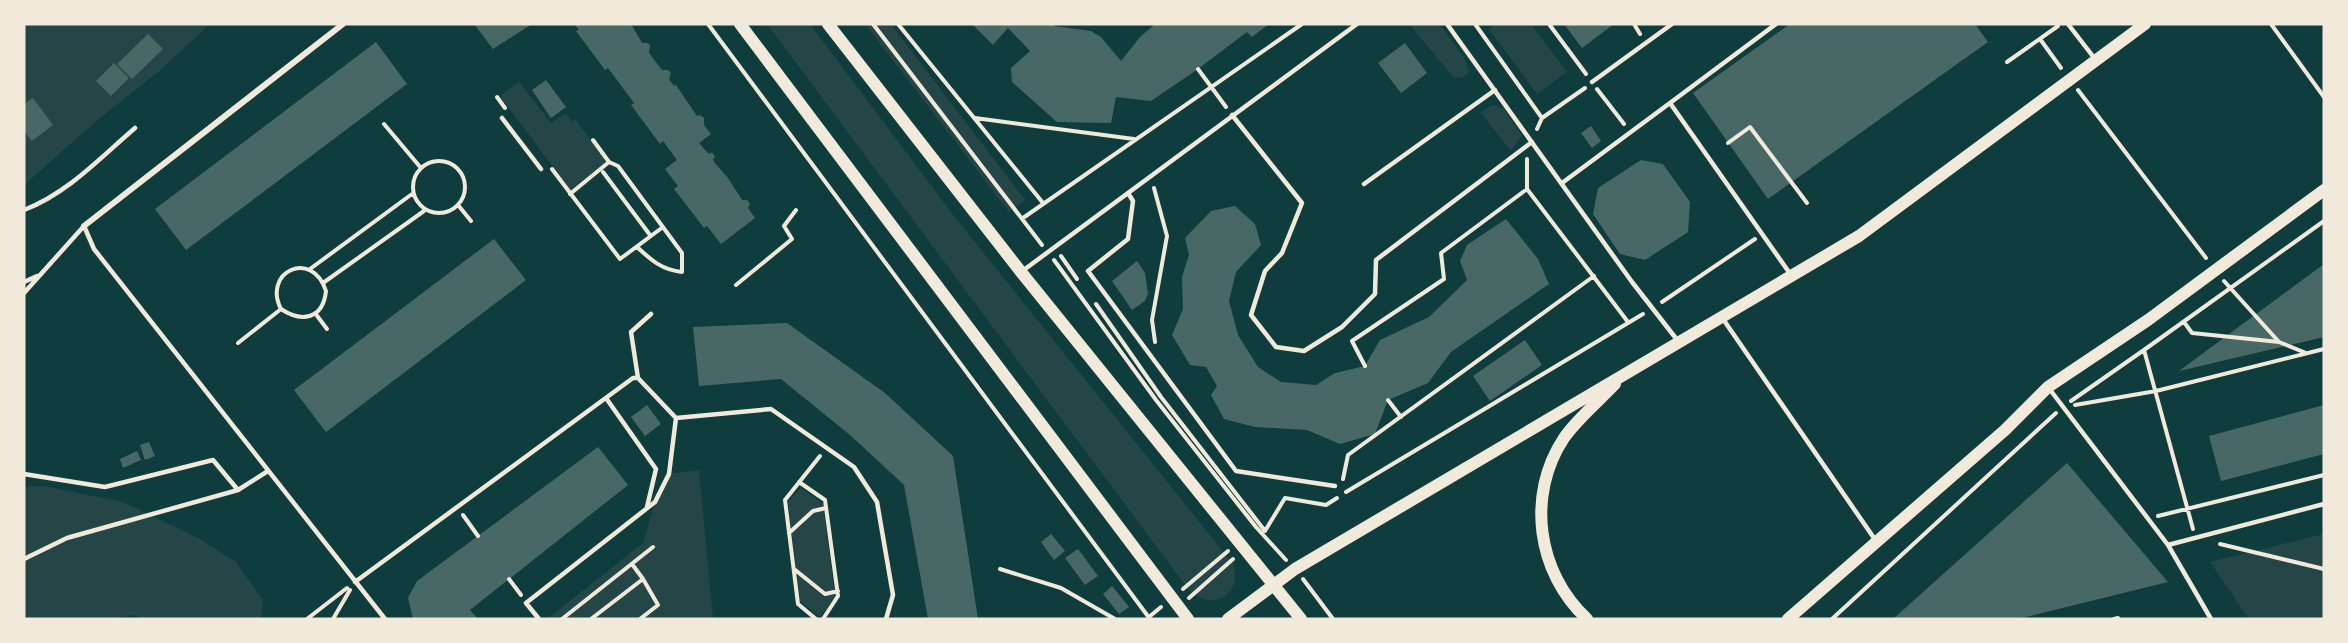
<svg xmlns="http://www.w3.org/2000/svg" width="2348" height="643" viewBox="0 0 2348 643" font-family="'PT Sans Narrow',sans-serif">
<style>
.green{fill:#244646}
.building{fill:#486865}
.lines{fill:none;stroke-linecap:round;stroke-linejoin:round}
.path{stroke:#f1e9da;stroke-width:4}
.service{stroke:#f1e9da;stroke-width:4.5}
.minor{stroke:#f1e9da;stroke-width:6}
.secondary{stroke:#f1e9da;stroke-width:12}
</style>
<rect width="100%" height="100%" fill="#0f3d3e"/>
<!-- green -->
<path class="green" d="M 24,24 L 210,24 L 158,72 L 100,118 L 24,185 Z
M 767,24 L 810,24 L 954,216 L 1233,564 C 1243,595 1212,613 1188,589 Z
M 865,24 L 891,24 L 1025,200 L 1009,212 Z
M 1409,24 L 1440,24 L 1464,58 L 1469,72 L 1463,77 L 1454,78 Z
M 1496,24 L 1531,24 L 1567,72 L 1537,94 L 1489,29 Z
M 519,82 L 551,123 L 566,113 L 572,122 L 575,119 L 603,156 L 605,161 L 603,164 L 571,191 L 500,96 Z
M 1493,105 L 1503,108 L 1522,135 L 1511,151 L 1480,112 Z
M 699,470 L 713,619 L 547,619 L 643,543 L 655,502 L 669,474 Z
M 44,486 L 123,502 L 200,539 L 236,562 L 263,600 L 261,619 L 142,619 L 136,615 L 108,619 L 24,619 L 24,487 Z
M 801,488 L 823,504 L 835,596 L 820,617 L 800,601 L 788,502 Z
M 2324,534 L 2324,619 L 2249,619 L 2210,562 Z"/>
<!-- building -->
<path class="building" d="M 474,24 L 532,24 L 493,49 Z
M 574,24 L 631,24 L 642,43 L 647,43 L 650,45 L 649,53 L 662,70 L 668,70 L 671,73 L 669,79 L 674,86 L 676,85 L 697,116 L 700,115 L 704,118 L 704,125 L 711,134 L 699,143 L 707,152 L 710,154 L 712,152 L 715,157 L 713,159 L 714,162 L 728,178 L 742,200 L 747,200 L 750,204 L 748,208 L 755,218 L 721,244 L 707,226 L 704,228 L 674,189 L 678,186 L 665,169 L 677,160 L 663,141 L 660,144 L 631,105 L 634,103 L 608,68 L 605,70 L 576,31 L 579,30 Z
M 972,24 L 1052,24 L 1054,26 L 1091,31 L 1101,37 L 1121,61 L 1140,37 L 1155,24 L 1269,24 L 1252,37 L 1247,32 L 1198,69 L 1151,101 L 1116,97 L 1111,123 L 1057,122 L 1012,82 L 1011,68 L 1030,51 L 1008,28 L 993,45 Z
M 1564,24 L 1614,24 L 1582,48 Z
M 1790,24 L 1975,24 L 1988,42 L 1768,199 L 1693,93 Z
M 148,34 L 163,49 L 132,79 L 117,64 Z
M 376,42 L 407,84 L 186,250 L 155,209 Z
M 1405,43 L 1427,73 L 1401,93 L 1378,63 Z
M 114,63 L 129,78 L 111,96 L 96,81 Z
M 546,80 L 566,107 L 551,118 L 532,90 Z
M 33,98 L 53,125 L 32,141 L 24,131 L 24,104 Z
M 1591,126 L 1601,141 L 1592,148 L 1581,133 Z
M 1641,160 L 1663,164 L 1690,202 L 1688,232 L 1645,260 L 1620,254 L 1593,214 L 1598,188 Z
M 1235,206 L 1255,224 L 1261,245 L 1236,272 L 1229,301 L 1238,335 L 1258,367 L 1281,382 L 1316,385 L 1335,373 L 1365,366 L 1380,340 L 1429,317 L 1467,280 L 1460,261 L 1467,245 L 1506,219 L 1538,259 L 1549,284 L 1451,352 L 1428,383 L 1388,400 L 1375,434 L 1340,444 L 1307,430 L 1255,427 L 1224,419 L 1211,395 L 1217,386 L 1206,367 L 1190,365 L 1172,335 L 1183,309 L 1182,277 L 1189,255 L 1185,238 L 1211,211 Z
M 494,239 L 526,280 L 326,432 L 294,390 Z
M 1137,261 L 1145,273 L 1148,294 L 1145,301 L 1132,310 L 1112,281 Z
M 2324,264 L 2324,337 L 2179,371 Z
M 787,323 L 885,393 L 953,456 L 978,619 L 928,619 L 904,485 L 850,435 L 781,379 L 699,386 L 693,327 Z
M 1525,340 L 1542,365 L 1490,401 L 1473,376 Z
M 647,405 L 661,424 L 645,436 L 631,417 Z
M 2324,405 L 2324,454 L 2221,481 L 2209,436 Z
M 149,442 L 155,456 L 145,460 L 140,445 Z
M 598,447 L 628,485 L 470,610 L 478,619 L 413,619 L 408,598 L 417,581 Z
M 137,451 L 141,460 L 123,468 L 120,459 Z
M 2067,463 L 2168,582 L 2018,619 L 1893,619 Z
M 1051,534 L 1065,551 L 1054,560 L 1041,542 Z
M 1078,549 L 1098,576 L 1085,585 L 1065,558 Z
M 1112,586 L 1129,607 L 1119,614 L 1103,594 Z"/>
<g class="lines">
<!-- path -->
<path class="path" d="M 708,24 L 1150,619
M 873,24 L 1042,245
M 898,24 L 1043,203
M 1475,24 L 1542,118
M 1549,24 L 1586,74
M 1634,24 L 1640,34
M 2271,24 L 2324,97
M 2040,39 L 2061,68
M 2007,62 L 2058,26
M 1198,69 L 1226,107
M 1597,89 L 1624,124
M 2078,90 L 2206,258
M 497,97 L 505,108
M 975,118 L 1134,139
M 384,124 L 421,168
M 1537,129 L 1542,118 L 1585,88
M 1728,143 L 1750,127 L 1807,203
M 1527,159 L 1527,189 L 1628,322
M413 187a26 26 0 1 1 52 0a26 26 0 1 1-52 0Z
M 609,162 L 618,166 L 682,253 L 682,272 C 662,270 651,260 637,247
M 552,169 L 620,259 L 663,227
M 603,172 L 650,235
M 1154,188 L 1167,236 L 1152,320 L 1155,342
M 570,194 L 609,162 L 593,140
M 458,205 L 471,221
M 1023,218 L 1302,24
M 1061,256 L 1077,279
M 1054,260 L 1156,400 L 1256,527 L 1286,560
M 310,269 L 412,194
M 2224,281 L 2279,342 L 2306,353
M 323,283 L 424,211
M 736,285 L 792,239 L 784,226 L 796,210
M 1662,302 L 1755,239
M 1096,304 L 1161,397 L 1265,531 L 1285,498 L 1326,505 L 1337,498
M 315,313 L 327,329
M 2184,322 L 2192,333 L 2279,342
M 238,343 L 281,309 C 302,323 323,319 326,291 C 312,248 262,272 281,309
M 1365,366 L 1352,341 L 1444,279 L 1441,253 L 1527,189
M 1388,400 L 1401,417
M 2071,401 L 2144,350
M 2075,405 L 2156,391 L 2324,349
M 1343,479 L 1348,455 L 1594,276
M 799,482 L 825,500 L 838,596 L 823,619
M 1346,492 L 1643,314
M 463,515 L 478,536
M 2158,516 L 2324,475
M 2193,529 L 2144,350 L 2324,221
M 789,533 L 813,511 L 826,508
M 2220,544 L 2324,569
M 632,564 L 643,579
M 794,569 L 825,594 L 838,591
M 1000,569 L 1061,588 L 1115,619
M 509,579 L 521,595
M 1303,579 L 1333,619
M 1183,589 L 1228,551
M 1189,598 L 1233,559
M 1149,617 L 1161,607
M 307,619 L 347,588
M 333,619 L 350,590
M 562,619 L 653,547
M 591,619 L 643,579 L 658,605 L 640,619
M 816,619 L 798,604 L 785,500 L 820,456
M 1832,619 L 2056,413
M 2114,619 L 2118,618"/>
<!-- service -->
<path class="service" d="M 1447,24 L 1632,282 L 1678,341
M 2068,24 L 2095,59
M 1592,82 L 1672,24
M 1670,103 L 1776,24
M 1232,115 L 1302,203 L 1282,253 L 1265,271 L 1251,315 L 1276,347 L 1304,351 L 1342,327 L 1375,294 L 1376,260 L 1532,142
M 502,118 L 541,169
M 1562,183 L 1670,103 L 1791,275
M 1364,184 L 1495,90
M 1128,193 L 1133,201 L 1128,239 L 1088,271 L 1236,471 L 1335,486
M 24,210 C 68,193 100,158 135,128
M 1021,272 L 1357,24
M 24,282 L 37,276
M 24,293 L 84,226 L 94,249 L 385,619
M 651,314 L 631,332 L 638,378 L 676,418 L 771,409 L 854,467 L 877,502 L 893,595 L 886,619
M 1723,319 L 1876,541
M 2048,387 L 2168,545 L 2324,504
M 606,398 L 656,469 L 647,507
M 24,474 L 105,487 L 213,460 L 238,490
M 2168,545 L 2211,619
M 24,559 L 67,538 L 238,490 L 268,471
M 355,582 L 633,378 L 638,378
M 539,619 L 526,603 L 655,502 L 669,474 L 676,418"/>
<!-- minor -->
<path class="minor" d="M 84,226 L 343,24"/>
<!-- secondary -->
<path class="secondary" d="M 740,24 L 1188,619
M 828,24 L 1021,272 L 1301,619
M 1228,619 L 1295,569 L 1859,236 L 2145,24
M 1587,619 C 1537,573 1526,495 1564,438 C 1577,419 1600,400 1615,384
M 1788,619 L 2005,430 L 2048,387 L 2148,320 L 2324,190"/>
</g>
<!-- border -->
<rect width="2348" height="643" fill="none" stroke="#f1e9da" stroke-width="51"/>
</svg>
